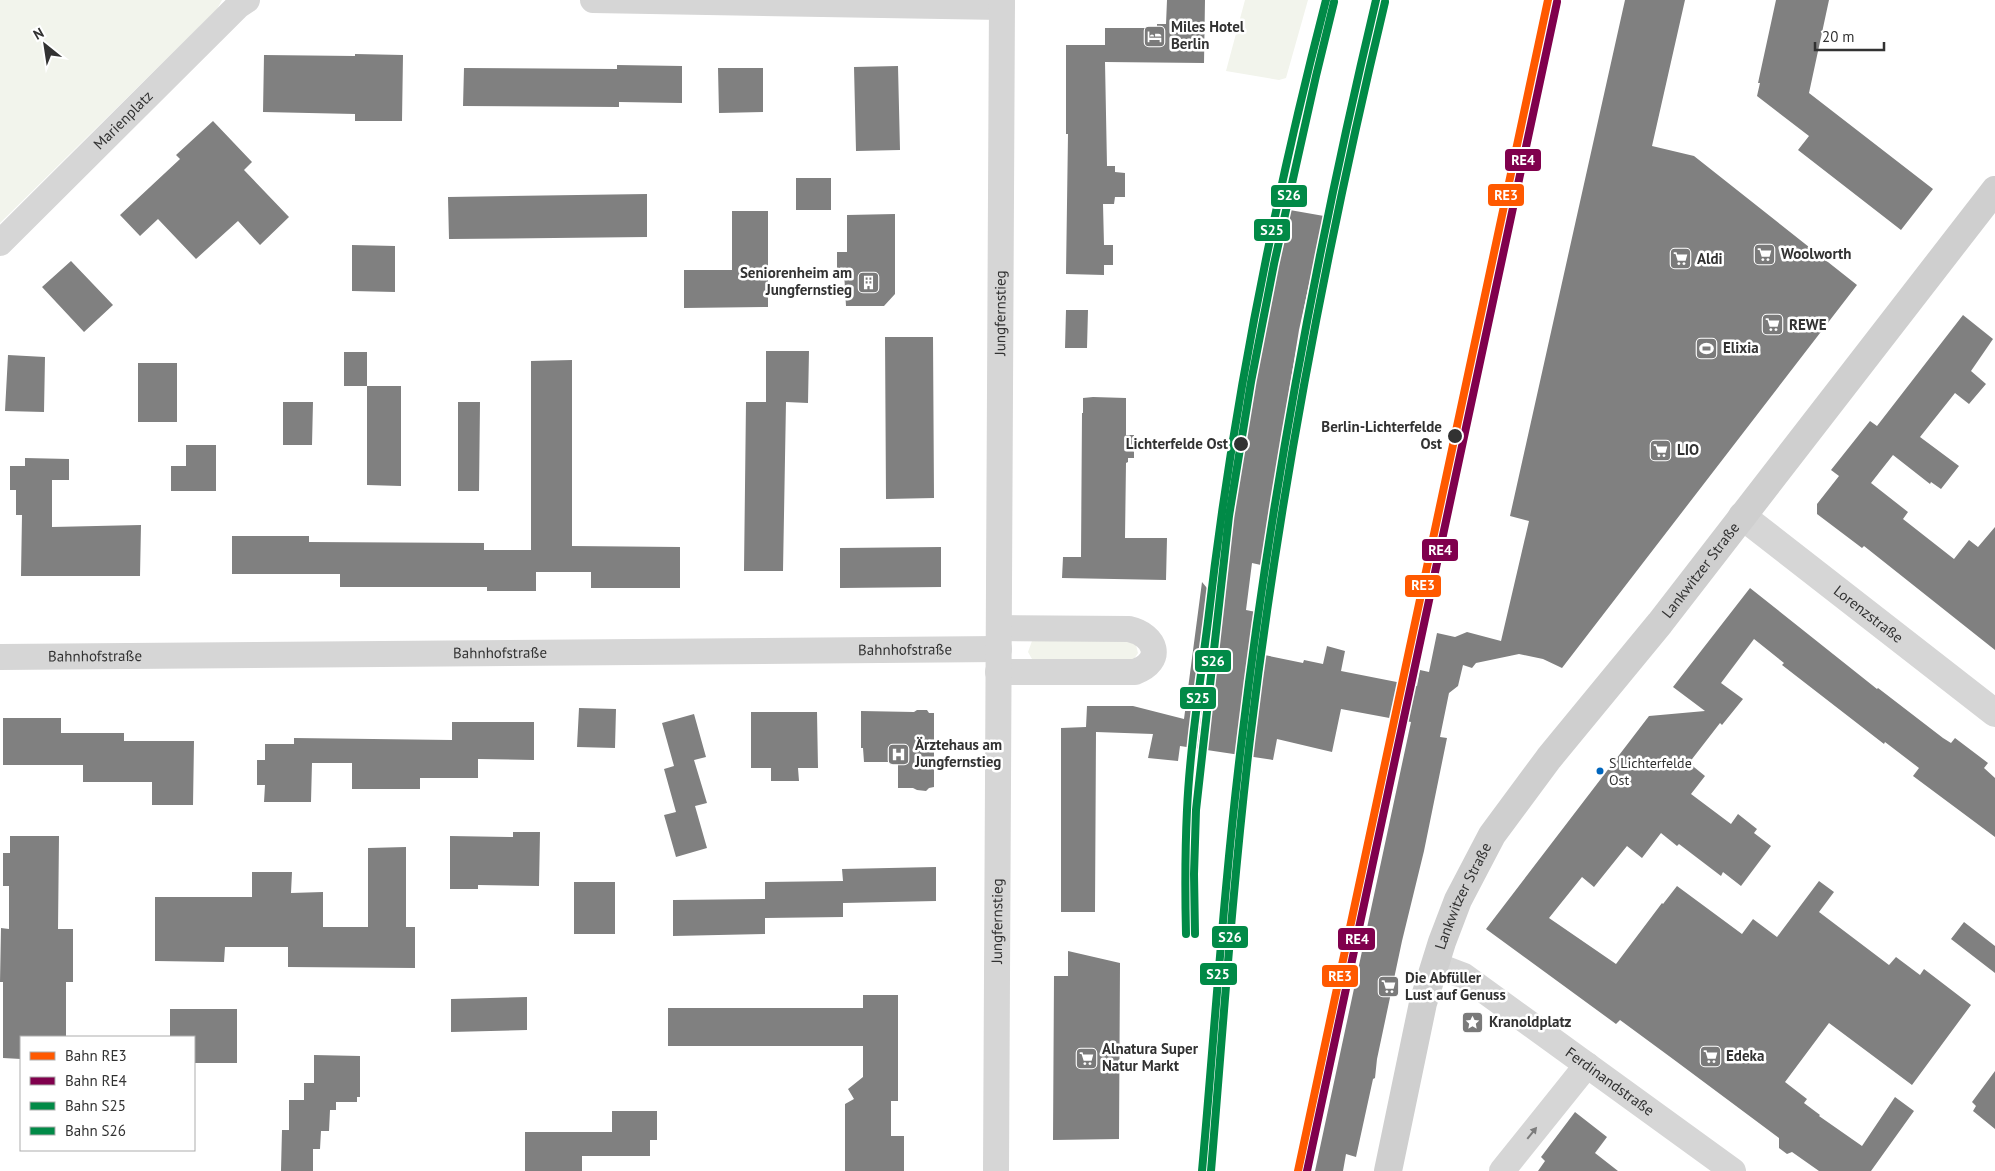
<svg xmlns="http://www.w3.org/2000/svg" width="1995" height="1171" viewBox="0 0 1995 1171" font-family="'PT Sans',sans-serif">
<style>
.green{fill:#f2f4ec}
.building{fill:#808080}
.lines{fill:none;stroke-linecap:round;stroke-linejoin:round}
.minor{stroke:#d6d6d6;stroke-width:26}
.tertiary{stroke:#d6d6d6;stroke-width:28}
.secondary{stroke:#cfcfcf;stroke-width:28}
.rail-1-casing{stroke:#fff;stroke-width:11}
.rail-2-casing{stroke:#fff;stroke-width:11}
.rail-3-casing{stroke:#fff;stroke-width:11}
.rail-4-casing{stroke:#fff;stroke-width:11}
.rail-1{stroke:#ff5900;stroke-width:8}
.rail-2{stroke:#80004d;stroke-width:8}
.rail-3{stroke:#018a47;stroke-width:8}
.rail-4{stroke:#018a47;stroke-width:8}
.oneway{fill:#7c7c7c}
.stop-dot{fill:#323232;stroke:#fff;stroke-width:2}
.bus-dot{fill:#0065bd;stroke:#fff;stroke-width:2}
.labels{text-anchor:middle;stroke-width:5;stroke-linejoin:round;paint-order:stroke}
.bus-label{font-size:14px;fill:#323232;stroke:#fff;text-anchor:start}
.poi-label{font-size:15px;font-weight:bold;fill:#323232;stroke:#fff;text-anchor:start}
.street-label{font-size:15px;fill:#323232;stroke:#fff}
.stop-label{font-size:15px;font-weight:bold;fill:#323232;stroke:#fff;text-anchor:end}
.line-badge{stroke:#fff;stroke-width:2}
.badge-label{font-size:14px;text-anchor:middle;font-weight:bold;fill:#fff}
</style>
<rect width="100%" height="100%" fill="#fff"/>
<!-- green -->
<path class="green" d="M 0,0 L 222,0 L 217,9 L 0,223 Z
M 1245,0 L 1308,0 L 1286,78 L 1279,80 L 1226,71 Z
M 1125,639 L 1136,645 L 1138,653 L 1134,659 L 1032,659 L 1028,652 L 1032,641 Z"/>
<!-- building -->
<path class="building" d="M 1167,0 L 1205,0 L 1204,63 L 1105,62 L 1107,166 L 1115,166 L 1115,172 L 1125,173 L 1125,197 L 1115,197 L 1114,204 L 1103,204 L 1104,245 L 1113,245 L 1113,265 L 1104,265 L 1104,275 L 1066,274 L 1068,134 L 1066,134 L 1066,45 L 1105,45 L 1105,28 L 1157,28 L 1157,24 L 1166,24 Z
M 1625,0 L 1685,0 L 1652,146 L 1694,156 L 1857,285 L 1562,668 L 1543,659 L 1519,654 L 1476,663 L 1472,668 L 1463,665 L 1458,686 L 1449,693 L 1440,737 L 1447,738 L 1424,851 L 1402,941 L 1377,1059 L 1375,1078 L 1373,1079 L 1356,1157 L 1346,1154 L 1343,1171 L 1315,1171 L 1411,722 L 1341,709 L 1332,752 L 1277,739 L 1273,760 L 1180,746 L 1178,761 L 1148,758 L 1153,734 L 1096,732 L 1095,912 L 1061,912 L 1061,728 L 1086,727 L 1087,706 L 1133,706 L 1184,719 L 1202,582 L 1216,599 L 1258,325 L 1284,209 L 1324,216 L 1299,330 L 1261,565 L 1252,563 L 1246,610 L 1256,612 L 1250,652 L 1303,663 L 1304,660 L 1323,664 L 1327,646 L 1345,651 L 1341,671 L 1417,686 L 1420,670 L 1429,672 L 1437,633 L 1455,637 L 1467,632 L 1501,641 L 1529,521 L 1510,516 Z
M 1776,0 L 1829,0 L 1809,93 L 1933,189 L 1901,230 L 1798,150 L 1809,136 L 1757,96 L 1760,83 L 1758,83 Z
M 355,54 L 403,55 L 402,121 L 355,121 L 355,114 L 263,112 L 264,55 L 355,56 Z
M 617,65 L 682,66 L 682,103 L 619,102 L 619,107 L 463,106 L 464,68 L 617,69 Z
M 898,66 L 900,150 L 856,151 L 854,67 Z
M 718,68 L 763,68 L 763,112 L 719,113 Z
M 213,121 L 252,162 L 244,170 L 289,217 L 260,245 L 238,221 L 196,259 L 158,219 L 140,236 L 120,215 L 180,159 L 176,155 Z
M 796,178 L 831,178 L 831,210 L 796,210 Z
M 647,194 L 647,237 L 449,239 L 448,197 Z
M 732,211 L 768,211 L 768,307 L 684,308 L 684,270 L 732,270 Z
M 895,214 L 895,294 L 884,306 L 846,306 L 844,272 L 837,273 L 837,252 L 847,252 L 847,215 Z
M 352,245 L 395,246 L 395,292 L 352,291 Z
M 71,261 L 113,305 L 84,332 L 42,287 Z
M 1066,310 L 1088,310 L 1087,348 L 1065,348 Z
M 1963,315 L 1993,339 L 1971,371 L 1986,384 L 1969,404 L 1955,393 L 1920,437 L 1959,466 L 1941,489 L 1931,482 L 1930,484 L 1893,455 L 1871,483 L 1908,512 L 1903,519 L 1954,559 L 1969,540 L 1978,547 L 1995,527 L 1995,650 L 1864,546 L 1862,548 L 1817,514 L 1817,504 L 1839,476 L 1831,470 L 1870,421 L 1877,426 Z
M 885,337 L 933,337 L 934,498 L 886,499 Z
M 766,351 L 809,351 L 808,403 L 786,402 L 783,571 L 744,571 L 746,402 L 766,402 Z
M 344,352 L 367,352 L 367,386 L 344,386 Z
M 8,355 L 45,357 L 44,412 L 5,411 Z
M 572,360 L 572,546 L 680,547 L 680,588 L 591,588 L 591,572 L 536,572 L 536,591 L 487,591 L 487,587 L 340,587 L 340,574 L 232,574 L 232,536 L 309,536 L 309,542 L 484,543 L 484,550 L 531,550 L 531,361 Z
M 138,363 L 177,363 L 177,422 L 138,422 Z
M 367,386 L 401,386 L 401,486 L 367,485 Z
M 1093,397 L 1126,398 L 1126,435 L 1134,435 L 1134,458 L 1128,458 L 1128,462 L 1126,463 L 1125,538 L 1167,538 L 1166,580 L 1062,578 L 1063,557 L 1081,557 L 1082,413 L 1083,413 L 1083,398 Z
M 283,402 L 313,402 L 312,445 L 283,445 Z
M 458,402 L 480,402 L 479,491 L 458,491 Z
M 186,445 L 216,445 L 216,491 L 171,491 L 171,466 L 186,466 Z
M 25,458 L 69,459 L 69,480 L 52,480 L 52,527 L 141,525 L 140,576 L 21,576 L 22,515 L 16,515 L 16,490 L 10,490 L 10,466 L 25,466 Z
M 941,547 L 941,587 L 840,588 L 840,548 Z
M 1750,588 L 1877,689 L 1878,688 L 1943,738 L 1951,743 L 1955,738 L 1988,763 L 1984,768 L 1995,778 L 1995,837 L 1913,776 L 1919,768 L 1885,742 L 1884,744 L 1782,665 L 1784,663 L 1754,639 L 1721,683 L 1743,699 L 1722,725 L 1720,723 L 1689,763 L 1705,776 L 1691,794 L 1731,824 L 1738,814 L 1757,829 L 1754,833 L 1771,846 L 1741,886 L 1723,872 L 1721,876 L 1679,844 L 1677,846 L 1661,833 L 1642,858 L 1627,846 L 1594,887 L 1582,877 L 1549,918 L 1616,964 L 1662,903 L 1663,904 L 1677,886 L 1742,934 L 1753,919 L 1777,937 L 1819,881 L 1834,892 L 1819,912 L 1889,965 L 1896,957 L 1920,975 L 1924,969 L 1971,1005 L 1912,1085 L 1829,1023 L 1785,1082 L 1807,1099 L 1804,1103 L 1820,1115 L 1819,1116 L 1862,1146 L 1895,1097 L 1914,1111 L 1871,1171 L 1819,1171 L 1792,1152 L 1787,1154 L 1779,1148 L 1779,1138 L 1673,1059 L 1620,1020 L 1616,1024 L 1486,929 L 1649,716 L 1705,711 L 1673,687 Z
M 579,708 L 616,709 L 615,748 L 577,747 Z
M 917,710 L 927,710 L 929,713 L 934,713 L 934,787 L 929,788 L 926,791 L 917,790 L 913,788 L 898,788 L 898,762 L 864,762 L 863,748 L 861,748 L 861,711 L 914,712 Z
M 751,712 L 817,712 L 818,768 L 798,768 L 799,781 L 771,781 L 771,768 L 751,768 Z
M 694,714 L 706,757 L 694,760 L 707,803 L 695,806 L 707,848 L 676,857 L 664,815 L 676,812 L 664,769 L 674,766 L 662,723 Z
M 3,718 L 61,718 L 61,733 L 124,733 L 124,741 L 194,741 L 193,805 L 152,805 L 152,782 L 83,782 L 83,765 L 3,765 Z
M 452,722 L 534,722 L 534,760 L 478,759 L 478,778 L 420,778 L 420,789 L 352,789 L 352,763 L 312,763 L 311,802 L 264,802 L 265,785 L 257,785 L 257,760 L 265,760 L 265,744 L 294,744 L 294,738 L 452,740 Z
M 513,832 L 540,832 L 539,886 L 478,885 L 478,889 L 450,889 L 450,836 L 513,837 Z
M 10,836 L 59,836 L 58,929 L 73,929 L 73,982 L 66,982 L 66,1037 L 21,1037 L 21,1059 L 3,1058 L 3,982 L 0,982 L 1,928 L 9,929 L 9,886 L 3,886 L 3,853 L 10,853 Z
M 406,847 L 406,927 L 415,927 L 415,968 L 288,967 L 288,947 L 225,947 L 224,962 L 155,961 L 155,897 L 252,897 L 252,872 L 292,872 L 291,893 L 323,892 L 323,927 L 368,927 L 368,848 Z
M 936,867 L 936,901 L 843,903 L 843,917 L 765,918 L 765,934 L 673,936 L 673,900 L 765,899 L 765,882 L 843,881 L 842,869 Z
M 574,882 L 615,882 L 615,934 L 574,934 Z
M 1964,922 L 1995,946 L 1995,973 L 1951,939 Z
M 1068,951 L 1120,963 L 1119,1139 L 1053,1140 L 1054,976 L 1068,976 Z
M 863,995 L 898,995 L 898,1101 L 891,1101 L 891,1136 L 904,1136 L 904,1171 L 845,1171 L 845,1104 L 854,1099 L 848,1089 L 863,1077 L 863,1046 L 668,1046 L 668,1008 L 863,1008 Z
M 527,997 L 527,1030 L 451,1032 L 451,999 Z
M 170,1009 L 237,1009 L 237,1063 L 194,1063 L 194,1037 L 170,1037 Z
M 314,1055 L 360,1056 L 360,1097 L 357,1097 L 357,1102 L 336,1102 L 336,1110 L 330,1110 L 329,1131 L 321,1131 L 320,1149 L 313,1149 L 313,1171 L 281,1171 L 282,1130 L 289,1130 L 289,1100 L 304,1100 L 304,1083 L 314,1083 Z
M 1995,1071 L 1995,1129 L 1973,1111 L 1976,1106 L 1972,1102 Z
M 612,1111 L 657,1111 L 657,1140 L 650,1140 L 650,1156 L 582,1156 L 582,1171 L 525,1171 L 525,1132 L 612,1132 Z
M 1575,1112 L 1607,1137 L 1595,1153 L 1618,1171 L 1538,1171 L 1545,1161 L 1541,1157 Z"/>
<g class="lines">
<!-- minor -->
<g class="minor">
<path d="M 593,0 L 1002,7"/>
<path id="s1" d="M 0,243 L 238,6 L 247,0"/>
<path id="s2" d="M 0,657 L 999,649"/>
<path d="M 998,672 L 1135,672 C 1165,661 1156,635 1129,629 L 999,628"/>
<path id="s3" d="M 1435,965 L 1464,976 L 1733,1171"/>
<path id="s4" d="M 996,1171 L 1002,0"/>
<path d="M 1502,1171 L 1587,1065"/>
</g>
<!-- tertiary -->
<path class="tertiary" id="s5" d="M 1742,516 L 1995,713"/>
<!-- secondary -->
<path class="secondary" id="s6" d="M 1388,1171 L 1423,1003 L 1442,942 L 1458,900 L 1492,835 L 1549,758 L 1660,623 L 1995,190"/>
<defs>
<path id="rail-1" d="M 1298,1171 L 1548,0"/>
<path id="rail-2" d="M 1307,1171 L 1557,2"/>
<path id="rail-3" d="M 1186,934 C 1185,893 1185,852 1187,810 C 1190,747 1200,684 1208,621 C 1232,411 1273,205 1326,0
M 1202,1171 C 1215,1027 1224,882 1242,738 C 1272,489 1318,244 1376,0"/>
<path id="rail-4" d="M 1195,934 L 1194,874 L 1196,810 L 1229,516 L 1251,382 L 1274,264 L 1316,76 L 1334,2
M 1211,1171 C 1223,1027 1233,882 1250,739 C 1280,491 1327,245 1385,2"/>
</defs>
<!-- rail-1 casing -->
<use href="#rail-1" class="rail-1-casing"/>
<!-- rail-2 casing -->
<use href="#rail-2" class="rail-2-casing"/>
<!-- rail-3 casing -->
<use href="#rail-3" class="rail-3-casing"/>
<!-- rail-4 casing -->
<use href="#rail-4" class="rail-4-casing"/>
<!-- rail-1 -->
<use href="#rail-1" class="rail-1"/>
<!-- rail-2 -->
<use href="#rail-2" class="rail-2"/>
<!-- rail-3 -->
<use href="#rail-3" class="rail-3"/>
<!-- rail-4 -->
<use href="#rail-4" class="rail-4"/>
</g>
<!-- one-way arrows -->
<defs><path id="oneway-solid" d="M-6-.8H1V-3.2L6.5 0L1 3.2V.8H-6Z" transform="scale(1.25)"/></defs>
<use class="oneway" href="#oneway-solid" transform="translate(1532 1133) rotate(-51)"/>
<!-- icons -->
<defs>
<symbol id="hotel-square" viewBox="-11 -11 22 22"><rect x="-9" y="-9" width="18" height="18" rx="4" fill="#7a7a7a" stroke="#fff"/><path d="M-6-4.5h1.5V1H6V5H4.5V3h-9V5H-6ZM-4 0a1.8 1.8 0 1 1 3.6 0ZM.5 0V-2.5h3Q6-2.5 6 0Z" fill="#fff"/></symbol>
<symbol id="supermarket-square" viewBox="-11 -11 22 22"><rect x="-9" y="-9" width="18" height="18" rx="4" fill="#7a7a7a" stroke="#fff"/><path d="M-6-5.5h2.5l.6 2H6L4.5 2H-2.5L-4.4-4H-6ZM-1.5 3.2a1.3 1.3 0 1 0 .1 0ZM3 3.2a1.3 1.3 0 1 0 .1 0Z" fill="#fff"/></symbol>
<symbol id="building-square" viewBox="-11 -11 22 22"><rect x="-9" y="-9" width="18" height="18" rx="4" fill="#7a7a7a" stroke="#fff"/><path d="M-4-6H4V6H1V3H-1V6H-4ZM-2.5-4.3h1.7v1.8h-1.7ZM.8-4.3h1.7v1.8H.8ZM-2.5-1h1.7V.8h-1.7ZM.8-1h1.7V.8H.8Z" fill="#fff"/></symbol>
<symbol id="stadium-square" viewBox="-11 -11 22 22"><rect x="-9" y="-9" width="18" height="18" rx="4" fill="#7a7a7a" stroke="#fff"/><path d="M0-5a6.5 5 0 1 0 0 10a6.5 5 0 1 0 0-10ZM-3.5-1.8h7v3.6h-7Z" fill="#fff"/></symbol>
<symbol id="hospital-square" viewBox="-11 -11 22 22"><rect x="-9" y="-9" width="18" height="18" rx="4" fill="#7a7a7a" stroke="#fff"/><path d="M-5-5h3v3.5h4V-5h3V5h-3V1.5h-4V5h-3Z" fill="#fff"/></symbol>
<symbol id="sight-square" viewBox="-11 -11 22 22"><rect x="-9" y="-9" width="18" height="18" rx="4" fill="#7a7a7a" stroke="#fff"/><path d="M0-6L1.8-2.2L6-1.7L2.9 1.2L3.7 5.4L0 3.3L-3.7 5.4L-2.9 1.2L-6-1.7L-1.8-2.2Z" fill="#fff"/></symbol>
</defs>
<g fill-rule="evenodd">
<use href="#hotel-square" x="1142" y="24" width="25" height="25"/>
<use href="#supermarket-square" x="1752" y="242" width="25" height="25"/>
<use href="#supermarket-square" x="1668" y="246" width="25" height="25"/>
<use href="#building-square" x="856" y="270" width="25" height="25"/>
<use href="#supermarket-square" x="1760" y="312" width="25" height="25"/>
<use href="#stadium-square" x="1694" y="336" width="25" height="25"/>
<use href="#supermarket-square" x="1648" y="438" width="25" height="25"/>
<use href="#hospital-square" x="886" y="742" width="25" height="25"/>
<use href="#supermarket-square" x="1376" y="974" width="25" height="25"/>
<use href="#sight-square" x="1460" y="1010" width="25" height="25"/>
<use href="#supermarket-square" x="1698" y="1044" width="25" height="25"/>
<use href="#supermarket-square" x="1074" y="1046" width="25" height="25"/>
</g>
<!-- markers -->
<g class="stop-dot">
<circle cx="1455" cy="436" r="8"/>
<circle cx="1241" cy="444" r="8"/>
</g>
<circle class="bus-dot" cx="1600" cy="771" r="4.5"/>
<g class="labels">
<!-- bus labels -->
<g class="bus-label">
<text x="1609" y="768">S Lichterfelde<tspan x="1609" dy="17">Ost</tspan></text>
</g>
<!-- poi labels -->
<g class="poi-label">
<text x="1171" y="32">Miles Hotel<tspan x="1171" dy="17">Berlin</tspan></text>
<text x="1781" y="259">Woolworth</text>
<text x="1697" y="264">Aldi</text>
<text x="852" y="278" text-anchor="end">Seniorenheim am<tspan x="852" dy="17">Jungfernstieg</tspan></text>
<text x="1789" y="330">REWE</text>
<text x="1723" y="353">Elixia</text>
<text x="1677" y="455">LIO</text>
<text x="915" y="750">Ärztehaus am<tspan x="915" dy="17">Jungfernstieg</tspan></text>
<text x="1405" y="983">Die Abfüller<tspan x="1405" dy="17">Lust auf Genuss</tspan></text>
<text x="1489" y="1027">Kranoldplatz</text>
<text x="1102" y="1054">Alnatura Super<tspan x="1102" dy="17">Natur Markt</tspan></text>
<text x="1726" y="1061">Edeka</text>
</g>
<!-- street labels -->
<g class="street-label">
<text dy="5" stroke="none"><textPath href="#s1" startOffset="174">Marienplatz</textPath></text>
<text dy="5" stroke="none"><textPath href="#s4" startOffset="858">Jungfernstieg</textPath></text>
<text dy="5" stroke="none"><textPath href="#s6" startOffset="691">Lankwitzer Straße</textPath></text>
<text dy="5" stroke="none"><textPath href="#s5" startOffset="160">Lorenzstraße</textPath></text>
<text dy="5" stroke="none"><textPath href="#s2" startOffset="905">Bahnhofstraße</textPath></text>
<text dy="5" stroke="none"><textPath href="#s2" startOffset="500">Bahnhofstraße</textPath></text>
<text dy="5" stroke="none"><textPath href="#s2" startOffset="95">Bahnhofstraße</textPath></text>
<text dy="5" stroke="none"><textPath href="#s6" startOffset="286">Lankwitzer Straße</textPath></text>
<text dy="5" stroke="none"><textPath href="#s4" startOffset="250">Jungfernstieg</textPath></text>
<text dy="5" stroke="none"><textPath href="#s3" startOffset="211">Ferdinandstraße</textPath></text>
</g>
<!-- stop labels -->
<g class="stop-label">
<text x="1442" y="432">Berlin-Lichterfelde<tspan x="1442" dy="17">Ost</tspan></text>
<text x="1228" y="449">Lichterfelde Ost</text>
</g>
</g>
<g class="line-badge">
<rect x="1504" y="148" width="38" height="24" rx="5" fill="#80004d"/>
<rect x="1487" y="183" width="38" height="24" rx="5" fill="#ff5900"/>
<rect x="1270" y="184" width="38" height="24" rx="5" fill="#018a47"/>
<rect x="1253" y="218" width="38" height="24" rx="5" fill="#018a47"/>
<rect x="1421" y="538" width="38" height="24" rx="5" fill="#80004d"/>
<rect x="1404" y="574" width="38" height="24" rx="5" fill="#ff5900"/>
<rect x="1194" y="649" width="38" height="24" rx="5" fill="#018a47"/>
<rect x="1179" y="686" width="38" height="24" rx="5" fill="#018a47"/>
<rect x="1211" y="925" width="38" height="24" rx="5" fill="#018a47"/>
<rect x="1337" y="927" width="39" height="24" rx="5" fill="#80004d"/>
<rect x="1199" y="962" width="39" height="24" rx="5" fill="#018a47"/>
<rect x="1321" y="964" width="38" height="24" rx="5" fill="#ff5900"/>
</g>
<g class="badge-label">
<text x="1523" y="165">RE4</text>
<text x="1506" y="200">RE3</text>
<text x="1289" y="200">S26</text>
<text x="1272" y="235">S25</text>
<text x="1440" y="555">RE4</text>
<text x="1423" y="590">RE3</text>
<text x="1213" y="666">S26</text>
<text x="1198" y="703">S25</text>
<text x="1230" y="942">S26</text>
<text x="1357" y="944">RE4</text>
<text x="1218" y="979">S25</text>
<text x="1340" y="981">RE3</text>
</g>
<!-- legend -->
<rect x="20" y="1036" width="175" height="115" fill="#ffffff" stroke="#adadad"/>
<rect x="30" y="1052" width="25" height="8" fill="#ff5900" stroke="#adadad"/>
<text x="65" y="1061" font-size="15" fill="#323232">Bahn RE3</text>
<rect x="30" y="1077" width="25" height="8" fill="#80004d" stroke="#adadad"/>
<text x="65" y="1086" font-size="15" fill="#323232">Bahn RE4</text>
<rect x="30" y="1102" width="25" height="8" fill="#018a47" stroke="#adadad"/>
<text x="65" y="1111" font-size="15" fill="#323232">Bahn S25</text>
<rect x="30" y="1127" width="25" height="8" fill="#018a47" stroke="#adadad"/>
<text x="65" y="1136" font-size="15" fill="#323232">Bahn S26</text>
<!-- north arrow -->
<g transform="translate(45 45) rotate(330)" stroke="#ffffff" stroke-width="4" paint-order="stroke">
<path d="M0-4L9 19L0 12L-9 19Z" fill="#323232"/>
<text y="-8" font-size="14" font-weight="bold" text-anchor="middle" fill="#323232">N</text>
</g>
<!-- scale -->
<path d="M1815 42v8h69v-8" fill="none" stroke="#323232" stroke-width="2.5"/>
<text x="1822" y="42" font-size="15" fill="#323232" stroke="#ffffff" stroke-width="4" paint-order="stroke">20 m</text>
</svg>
